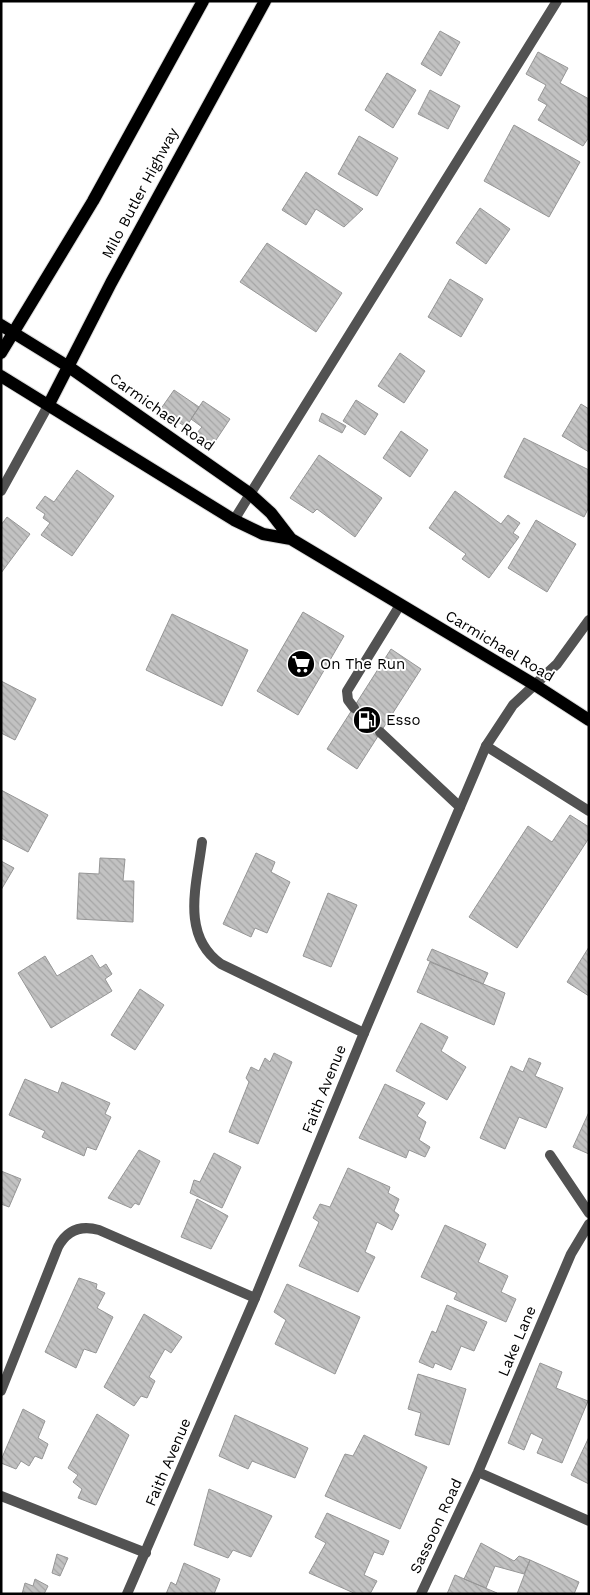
<svg xmlns="http://www.w3.org/2000/svg" width="590" height="1595" viewBox="0 0 590 1595" font-family="'Work Sans',sans-serif">
<style>
.building{fill:url(#building-back-hatch);stroke:#969696}
.lines{fill:none;stroke-linecap:round;stroke-linejoin:round}
.primary-casing{stroke:#dbdbdb;stroke-width:14}
.service{stroke:#525252;stroke-width:10}
.minor{stroke:#525252;stroke-width:10}
.tertiary{stroke:#525252;stroke-width:10}
.primary{stroke:#000;stroke-width:12}
.labels{text-anchor:middle;stroke-width:4;stroke-linejoin:round;paint-order:stroke}
.street-label{font-size:15px;fill:#000;stroke:#fff}
.poi-label{font-size:15px;fill:#000;stroke:#fff;text-anchor:start}
</style>
<defs>
<pattern id="building-back-hatch" width="6" height="6" patternUnits="userSpaceOnUse" patternTransform="scale(1.25)"><rect width="6" height="6" fill="#c2c2c2"/><path d="M-1 5l2 2M0 0l6 6M5-1l2 2" fill="none" stroke="#a5a5a5"/></pattern>
</defs>
<rect width="100%" height="100%" fill="#fff"/>
<!-- building -->
<path class="building" d="M 440,31 L 460,42 L 441,76 L 421,64 Z
M 538,52 L 568,68 L 560,83 L 589,99 L 589,137 L 583,146 L 538,120 L 547,105 L 538,100 L 546,85 L 526,74 Z
M 387,73 L 416,90 L 393,128 L 365,110 Z
M 430,90 L 460,106 L 448,129 L 418,114 Z
M 514,125 L 580,162 L 549,217 L 484,181 Z
M 359,136 L 398,158 L 377,196 L 338,174 Z
M 306,172 L 363,209 L 344,227 L 316,209 L 306,225 L 282,210 Z
M 480,208 L 510,229 L 486,264 L 456,243 Z
M 267,243 L 342,293 L 316,332 L 240,282 Z
M 450,279 L 483,299 L 461,337 L 428,317 Z
M 400,353 L 425,371 L 404,403 L 378,386 Z
M 174,390 L 199,407 L 186,427 L 160,410 Z
M 356,400 L 378,414 L 365,435 L 343,421 Z
M 203,401 L 230,419 L 212,446 L 196,434 L 202,427 L 191,419 Z
M 581,404 L 589,409 L 589,452 L 562,436 Z
M 322,413 L 346,426 L 342,433 L 319,421 Z
M 401,431 L 428,450 L 410,477 L 383,458 Z
M 524,438 L 589,470 L 589,507 L 584,517 L 504,477 Z
M 319,455 L 382,498 L 355,537 L 317,509 L 313,513 L 290,498 Z
M 77,470 L 114,496 L 72,556 L 41,535 L 50,523 L 43,518 L 45,514 L 36,508 L 45,496 L 54,502 Z
M 455,491 L 501,524 L 508,515 L 520,523 L 513,533 L 519,537 L 489,578 L 462,559 L 466,554 L 429,528 Z
M 7,517 L 30,534 L 1,573 L 1,525 Z
M 536,520 L 576,544 L 547,592 L 508,568 Z
M 303,612 L 344,636 L 298,715 L 257,691 Z
M 172,614 L 248,650 L 222,706 L 146,670 Z
M 391,649 L 421,669 L 357,769 L 327,749 Z
M 1,681 L 36,699 L 15,740 L 1,733 Z
M 1,790 L 48,815 L 28,852 L 1,838 Z
M 570,815 L 589,827 L 589,838 L 517,948 L 469,917 L 528,826 L 552,842 Z
M 256,853 L 275,862 L 271,872 L 290,882 L 267,933 L 255,928 L 251,937 L 223,924 Z
M 100,858 L 125,859 L 123,881 L 134,881 L 133,922 L 77,919 L 79,873 L 99,874 Z
M 1,861 L 14,868 L 1,890 Z
M 328,893 L 357,905 L 331,967 L 303,956 Z
M 589,947 L 589,996 L 567,982 Z
M 432,949 L 488,973 L 483,984 L 427,960 Z
M 92,955 L 100,968 L 106,964 L 112,974 L 105,979 L 112,991 L 51,1028 L 18,973 L 45,956 L 57,976 Z
M 430,962 L 505,993 L 494,1025 L 417,992 Z
M 140,989 L 164,1005 L 135,1050 L 111,1035 Z
M 421,1023 L 448,1037 L 441,1051 L 466,1067 L 447,1100 L 396,1071 Z
M 274,1053 L 292,1062 L 258,1144 L 229,1132 L 249,1082 L 246,1078 L 251,1067 L 259,1071 L 265,1058 L 270,1062 Z
M 529,1058 L 541,1063 L 535,1076 L 563,1088 L 546,1128 L 519,1117 L 505,1149 L 480,1138 L 511,1066 L 523,1072 Z
M 25,1079 L 58,1093 L 62,1082 L 110,1103 L 105,1114 L 111,1117 L 96,1150 L 87,1147 L 84,1156 L 42,1137 L 45,1131 L 9,1115 Z
M 385,1084 L 425,1103 L 417,1116 L 426,1122 L 419,1140 L 430,1147 L 425,1157 L 409,1150 L 406,1158 L 359,1138 Z
M 589,1112 L 589,1154 L 573,1147 Z
M 139,1150 L 160,1161 L 139,1205 L 135,1203 L 131,1208 L 108,1198 Z
M 214,1153 L 241,1167 L 222,1208 L 190,1193 L 194,1180 L 200,1182 Z
M 348,1168 L 390,1187 L 388,1193 L 399,1199 L 394,1211 L 399,1215 L 392,1230 L 377,1222 L 365,1252 L 375,1257 L 358,1292 L 299,1266 L 319,1222 L 313,1218 L 320,1204 L 330,1207 Z
M 1,1171 L 21,1179 L 9,1207 L 1,1204 Z
M 197,1199 L 228,1216 L 211,1249 L 181,1237 Z
M 445,1225 L 486,1244 L 478,1262 L 508,1276 L 501,1292 L 516,1299 L 506,1322 L 454,1299 L 457,1293 L 421,1277 Z
M 79,1278 L 97,1284 L 96,1289 L 105,1293 L 97,1308 L 113,1317 L 96,1353 L 84,1349 L 76,1368 L 45,1352 Z
M 287,1284 L 360,1317 L 335,1374 L 275,1344 L 286,1320 L 274,1312 Z
M 447,1305 L 487,1322 L 474,1351 L 461,1346 L 451,1370 L 435,1363 L 433,1368 L 419,1362 L 432,1331 L 436,1333 Z
M 144,1314 L 182,1337 L 171,1353 L 165,1349 L 149,1377 L 155,1381 L 147,1398 L 141,1396 L 134,1406 L 104,1387 Z
M 540,1363 L 562,1372 L 556,1388 L 588,1401 L 562,1463 L 537,1453 L 543,1439 L 531,1433 L 524,1450 L 508,1443 Z
M 418,1374 L 466,1389 L 449,1445 L 415,1435 L 421,1413 L 408,1409 Z
M 23,1409 L 45,1421 L 38,1438 L 48,1444 L 42,1459 L 35,1456 L 29,1466 L 21,1461 L 16,1469 L 1,1463 L 1,1460 Z
M 97,1414 L 129,1435 L 96,1505 L 78,1498 L 82,1489 L 73,1482 L 78,1475 L 68,1468 Z
M 235,1415 L 308,1448 L 295,1478 L 252,1461 L 248,1469 L 219,1456 Z
M 364,1435 L 427,1467 L 400,1529 L 325,1496 L 345,1454 L 353,1456 Z
M 589,1437 L 589,1484 L 571,1475 Z
M 209,1489 L 272,1516 L 251,1557 L 233,1550 L 228,1558 L 194,1545 Z
M 327,1513 L 389,1541 L 383,1555 L 374,1552 L 364,1575 L 377,1581 L 370,1594 L 356,1594 L 309,1573 L 326,1543 L 315,1537 Z
M 481,1543 L 514,1561 L 519,1556 L 530,1560 L 524,1574 L 495,1566 L 486,1588 L 464,1579 Z
M 57,1554 L 68,1558 L 60,1576 L 52,1573 Z
M 530,1560 L 579,1582 L 574,1594 L 517,1594 Z
M 184,1563 L 220,1579 L 214,1594 L 166,1594 L 171,1582 L 176,1585 Z
M 455,1575 L 497,1593 L 497,1594 L 447,1594 Z
M 35,1579 L 48,1586 L 44,1594 L 22,1594 L 25,1583 L 33,1586 Z"/>
<g class="lines">
<defs>
<path id="primary" d="M 1,325 L 69,367 L 249,493 L 271,513 L 291,539
M 1,353 L 93,201 L 203,1
M 1,376 L 234,520 L 263,534 L 291,539 L 535,685 L 589,720
M 49,404 L 111,283 L 265,1"/>
</defs>
<!-- primary casing -->
<use href="#primary" class="primary-casing"/>
<!-- service -->
<path class="service" d="M 354,708 L 348,700 L 347,691 L 400,605
M 380,732 L 460,807"/>
<!-- minor -->
<path class="minor" d="M 1,491 L 49,404
M 234,520 L 557,1
M 486,746 L 589,811
M 202,842 C 197,884 180,935 221,964 L 364,1033
M 550,1155 L 589,1213
M 1,1391 L 58,1247 C 67,1230 81,1225 99,1230 L 255,1298
M 478,1472 L 589,1521
M 1,1496 L 146,1553
M 421,1594 L 478,1472 L 571,1254 L 589,1224"/>
<!-- tertiary -->
<path class="tertiary" d="M 127,1594 L 255,1298 L 364,1033 L 486,746 L 513,705 L 557,664 L 589,620"/>
<!-- primary -->
<use href="#primary" class="primary"/>
</g>
<!-- icons -->
<defs>
<symbol id="supermarket-disc" viewBox="-11 -11 22 22"><circle r="9.5" fill="#000" stroke="#fff"/><path d="M-6-5.5h2.5l.6 2H6L4.5 2H-2.5L-4.4-4H-6ZM-1.5 3.2a1.3 1.3 0 1 0 .1 0ZM3 3.2a1.3 1.3 0 1 0 .1 0Z" fill="#fff"/></symbol>
<symbol id="fuel-disc" viewBox="-11 -11 22 22"><circle r="9.5" fill="#000" stroke="#fff"/><path d="M-5.5-6h7V0h2V4h1.3V-2.5L3-4.5l.8-.8L6-3V5H2.5V1h-1V6h-7ZM-4.2-4.7v3.2H.2V-4.7Z" fill="#fff"/></symbol>
</defs>
<g fill-rule="evenodd">
<use href="#supermarket-disc" x="285" y="648" width="32" height="32"/>
<use href="#fuel-disc" x="351" y="704" width="32" height="32"/>
</g>
<g class="labels">
<!-- street labels -->
<g class="street-label">
<text transform="translate(140 193) rotate(-62)" y="5">Milo Butler Highway</text>
<text transform="translate(162 412) rotate(35)" y="5">Carmichael Road</text>
<text transform="translate(500 646) rotate(31)" y="5">Carmichael Road</text>
<text transform="translate(324 1089) rotate(-68)" y="5">Faith Avenue</text>
<text transform="translate(517 1341) rotate(-67)" y="5">Lake Lane</text>
<text transform="translate(168 1462) rotate(-67)" y="5">Faith Avenue</text>
<text transform="translate(436 1526) rotate(-65)" y="5">Sassoon Road</text>
</g>
<!-- poi labels -->
<g class="poi-label">
<text x="320" y="669">On The Run</text>
<text x="386" y="725">Esso</text>
</g>
</g>
<!-- border -->
<rect width="590" height="1595" fill="none" stroke="#000000" stroke-width="5"/>
</svg>
